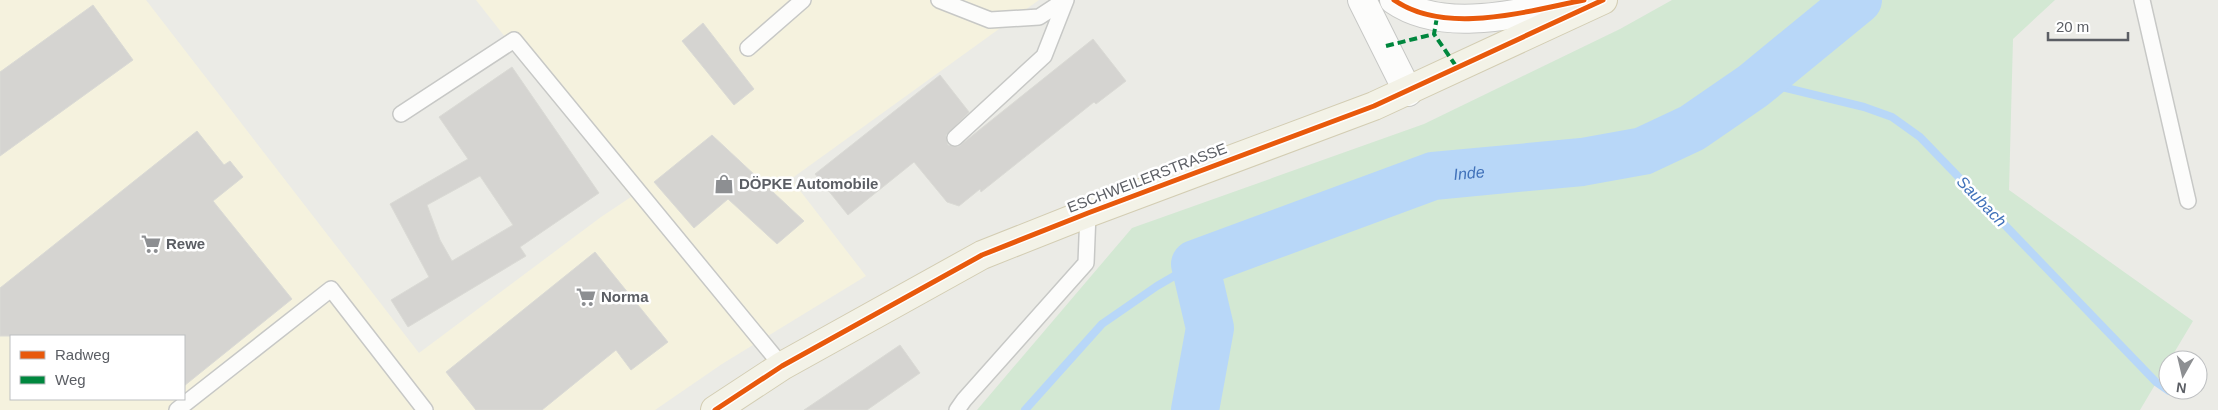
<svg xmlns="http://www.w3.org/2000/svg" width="2218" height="410" viewBox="0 0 2218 410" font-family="Helvetica,sans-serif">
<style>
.commercial{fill:#f5f2de;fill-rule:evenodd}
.green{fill:#d3e8d3}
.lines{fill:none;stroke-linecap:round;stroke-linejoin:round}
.stream{stroke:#b8d7f8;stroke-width:8}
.river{stroke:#b8d7f8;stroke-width:48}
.building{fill:#d5d4d1;stroke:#dadad5;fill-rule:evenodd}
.service-casing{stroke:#c7c8c6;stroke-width:18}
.tertiary-casing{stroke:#c7c8c6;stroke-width:30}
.primary-casing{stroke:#d3cdb3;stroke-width:30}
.service{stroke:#fcfcfb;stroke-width:15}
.tertiary{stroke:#fcfcfb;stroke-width:28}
.primary{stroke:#f3f2e7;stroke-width:28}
.quiet{stroke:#00873e;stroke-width:4;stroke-dasharray:8 4;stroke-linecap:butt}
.cycleway-casing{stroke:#fff;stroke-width:8}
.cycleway{stroke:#e8590c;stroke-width:5}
.labels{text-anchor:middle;stroke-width:5;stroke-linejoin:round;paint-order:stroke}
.street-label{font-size:15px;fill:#5b5e64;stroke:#fff}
.poi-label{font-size:15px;font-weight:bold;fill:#5b5e64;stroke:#fff;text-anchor:start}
.water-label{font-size:16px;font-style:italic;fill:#4172ba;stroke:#fff}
</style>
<rect width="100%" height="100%" fill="#ebebe6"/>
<!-- commercial -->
<path class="commercial" d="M 0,0 L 146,0 L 419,353 L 601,217 L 631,197 L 476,0 L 1039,0 L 791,179 L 866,276 L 722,364 L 655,410 L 0,410 ZM 11,336 L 184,336 L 184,399 L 11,399 Z"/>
<!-- green -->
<path class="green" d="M 1672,0 L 2055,0 L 2013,39 L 2009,190 L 2193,321 L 2140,410 L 977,410 L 1132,228 L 1424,124 L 1620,29 Z"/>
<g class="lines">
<!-- stream -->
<path class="stream" d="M 1753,86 L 1782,87 L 1864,107 L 1892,117 L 1920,137 L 2156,382 L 2169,391
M 1025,410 L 1102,324 L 1157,286 L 1195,264"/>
<!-- river -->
<path class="river" id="s1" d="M 1195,410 L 1210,328 L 1195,264 L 1433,176 L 1582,162 L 1643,151 L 1692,128 L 1753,86 L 1858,0"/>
</g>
<!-- building -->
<path class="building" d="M 93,5 L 133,60 L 0,156 L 0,72 Z
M 703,23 L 754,89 L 734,105 L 682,41 Z
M 1093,39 L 1126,81 L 1096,104 L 1094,102 L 981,192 L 980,189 L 959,206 L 947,202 L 914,162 L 848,215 L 815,174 L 940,75 L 969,112 L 946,135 L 948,145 L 958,147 Z
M 512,67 L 599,193 L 520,247 L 526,256 L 408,327 L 391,300 L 429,277 L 390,204 L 468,159 L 439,117 ZM 480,176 L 513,225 L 452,261 L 440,240 L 427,205 Z
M 197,131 L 224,165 L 230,161 L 243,177 L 213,201 L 292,299 L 184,386 L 184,336 L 0,336 L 0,288 Z
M 712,135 L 804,221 L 777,244 L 728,199 L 694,228 L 654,182 Z
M 595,252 L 668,342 L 631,370 L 616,350 L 542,410 L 476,410 L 446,372 Z
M 900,345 L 920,373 L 867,410 L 804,410 Z"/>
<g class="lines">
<defs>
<path id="service" d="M 939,0 L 990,20 L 1039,17 L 1065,0
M 2142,0 L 2188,201
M 748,48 L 803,0
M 401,114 L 514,40 L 782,366
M 955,138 L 1044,56 L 1066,0
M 177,410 L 331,289 L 425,410
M 957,410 L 964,400 L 1086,263 L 1088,213"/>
<path id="tertiary" d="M 1362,0 L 1408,92
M 1394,0 C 1446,36 1527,11 1584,0"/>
<path id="primary" d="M 715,410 L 782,366 L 982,255 L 1088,213 L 1374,106 L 1603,0"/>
</defs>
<!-- service casing -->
<use href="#service" class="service-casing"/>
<!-- tertiary casing -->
<use href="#tertiary" class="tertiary-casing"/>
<!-- primary casing -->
<use href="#primary" class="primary-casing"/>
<!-- service -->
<use href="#service" class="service"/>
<!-- tertiary -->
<use href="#tertiary" class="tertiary"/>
<!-- primary -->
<use href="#primary" class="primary"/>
<!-- quiet -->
<path class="quiet" d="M 1437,17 L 1434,34 L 1458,69
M 1386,46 L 1434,34"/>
<defs>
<path id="cycleway" d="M 1394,0 C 1446,36 1527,11 1584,0
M 715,410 L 782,366 L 982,255 L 1088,213 L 1374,106 L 1603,0"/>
</defs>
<!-- cycleway casing -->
<use href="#cycleway" class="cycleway-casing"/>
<!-- cycleway -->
<use href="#cycleway" class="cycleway"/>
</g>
<!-- icons -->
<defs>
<symbol id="shop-bare" viewBox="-9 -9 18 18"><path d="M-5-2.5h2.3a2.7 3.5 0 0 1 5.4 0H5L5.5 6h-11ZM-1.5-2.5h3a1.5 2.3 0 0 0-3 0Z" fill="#8d8f92" stroke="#fff" stroke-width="2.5" paint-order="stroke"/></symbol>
<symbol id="supermarket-bare" viewBox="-9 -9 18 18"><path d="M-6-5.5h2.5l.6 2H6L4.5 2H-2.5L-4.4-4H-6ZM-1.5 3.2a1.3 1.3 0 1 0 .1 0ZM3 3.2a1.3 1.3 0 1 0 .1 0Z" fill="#8d8f92" stroke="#fff" stroke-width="2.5" paint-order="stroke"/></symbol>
</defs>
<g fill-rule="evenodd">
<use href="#shop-bare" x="710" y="170" width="28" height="28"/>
<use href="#supermarket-bare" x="137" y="230" width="28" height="28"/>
<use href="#supermarket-bare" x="572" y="283" width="28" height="28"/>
</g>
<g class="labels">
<!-- street labels -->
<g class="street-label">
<text transform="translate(1147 178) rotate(-21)" y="5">ESCHWEILERSTRASSE</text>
</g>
<!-- poi labels -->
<g class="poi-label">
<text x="739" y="189">DÖPKE Automobile</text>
<text x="166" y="249">Rewe</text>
<text x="601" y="302">Norma</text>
</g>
<!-- water labels -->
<g class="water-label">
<text dy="6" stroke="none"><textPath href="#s1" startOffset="439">Inde</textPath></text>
<text transform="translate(1982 201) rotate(46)" y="6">Saubach</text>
</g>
</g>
<!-- legend -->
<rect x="10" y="335" width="175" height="65" fill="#ffffff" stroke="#bdbfc1"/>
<rect x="20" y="351" width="25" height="8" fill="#e8590c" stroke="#bdbfc1"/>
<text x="55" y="360" font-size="15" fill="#5b5e64">Radweg</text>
<rect x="20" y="376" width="25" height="8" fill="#00873e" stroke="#bdbfc1"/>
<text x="55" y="385" font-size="15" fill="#5b5e64">Weg</text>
<!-- north arrow -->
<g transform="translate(2183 375) rotate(188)"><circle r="24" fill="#ffffff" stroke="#bdbfc1"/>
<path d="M0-4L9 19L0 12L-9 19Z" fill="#8d8f92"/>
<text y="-8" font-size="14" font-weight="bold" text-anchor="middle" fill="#5b5e64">N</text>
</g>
<!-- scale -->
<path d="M2048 32v8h80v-8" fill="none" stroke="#5b5e64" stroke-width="2.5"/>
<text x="2056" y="32" font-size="15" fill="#5b5e64" stroke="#ffffff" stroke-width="4" paint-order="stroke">20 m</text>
</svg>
